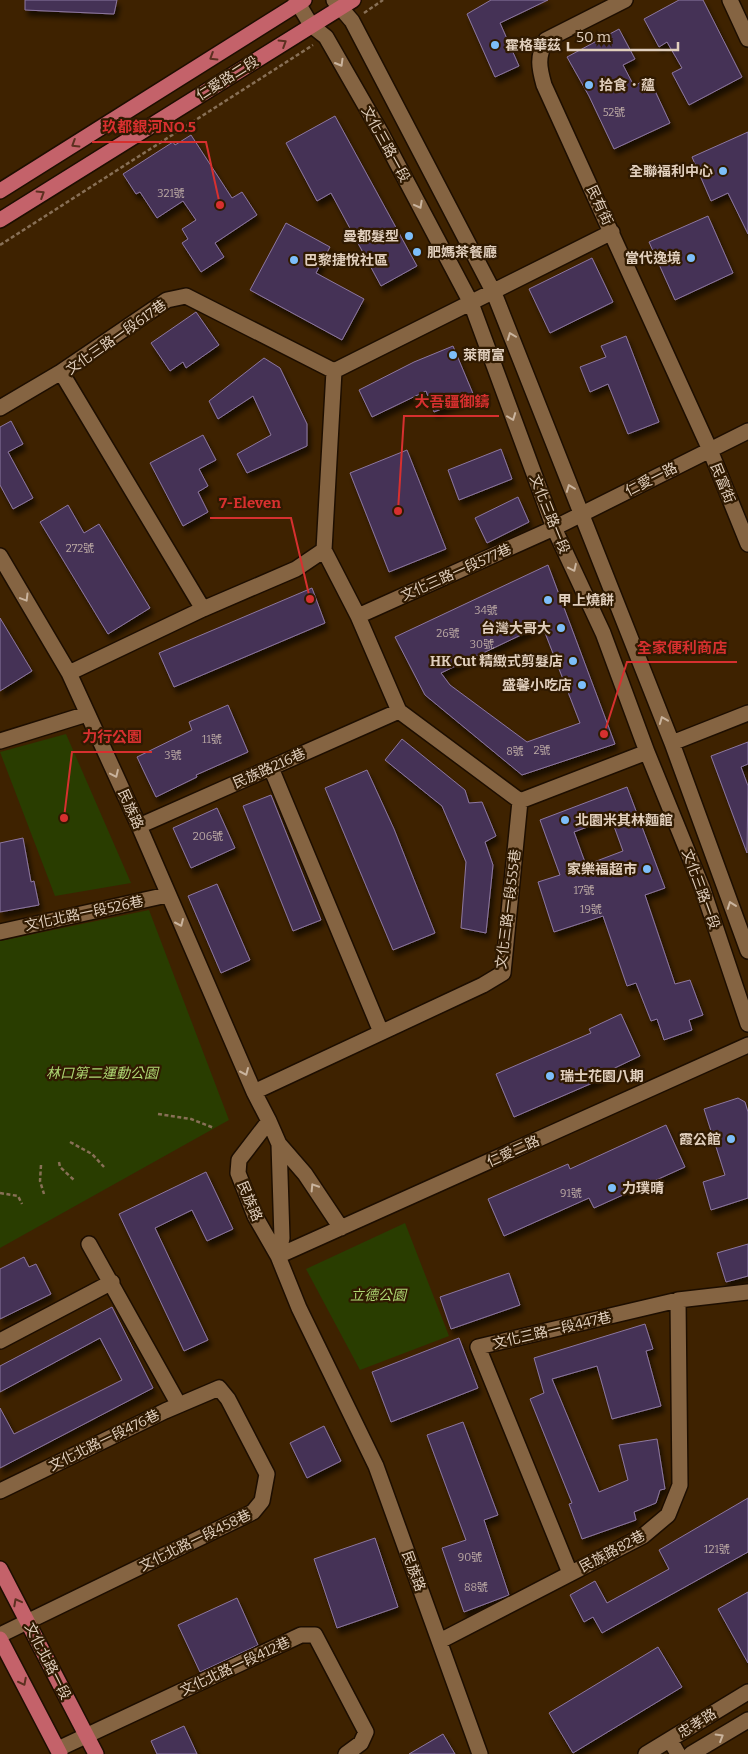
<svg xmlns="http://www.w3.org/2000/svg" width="748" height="1754" viewBox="0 0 748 1754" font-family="Bitter,'Noto Sans TC',serif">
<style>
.green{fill:#293d00}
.building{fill:#453256;stroke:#8c77a0;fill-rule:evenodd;filter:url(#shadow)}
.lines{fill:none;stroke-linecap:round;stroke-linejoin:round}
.minor-casing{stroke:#1d0e00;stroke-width:18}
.major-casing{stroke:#1d0e00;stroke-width:18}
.path{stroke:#887056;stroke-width:2.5;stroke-dasharray:4 2.5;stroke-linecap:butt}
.minor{stroke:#856442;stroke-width:15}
.major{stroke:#c4626a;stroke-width:15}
.oneway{stroke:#5c3020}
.oneway2{stroke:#cab49e}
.poi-dot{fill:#7dbef9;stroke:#301a01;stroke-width:2}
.labels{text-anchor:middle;stroke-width:4.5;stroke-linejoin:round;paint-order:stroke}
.number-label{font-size:11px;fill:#baa8a3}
.poi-label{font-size:14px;font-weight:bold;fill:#e1cfbd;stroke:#301a01;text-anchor:start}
.street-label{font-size:14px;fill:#e1cfbd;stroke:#301a01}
.park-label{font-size:14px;font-style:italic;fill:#aed672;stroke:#301a01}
.leader{fill:none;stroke:#d7302f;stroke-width:2}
.callout-dot{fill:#d7302f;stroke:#301a01;stroke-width:2}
.callout-label{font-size:15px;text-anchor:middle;font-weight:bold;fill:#d7302f;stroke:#301a01;stroke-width:4.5;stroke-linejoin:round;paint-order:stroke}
</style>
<defs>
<filter id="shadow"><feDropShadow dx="3" dy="5.5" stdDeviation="2.5" flood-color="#0009"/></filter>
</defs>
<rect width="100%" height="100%" fill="#3e2200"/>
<!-- green -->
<path class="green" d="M 66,734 L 131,883 L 55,896 L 0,752 Z
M 149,910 L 229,1120 L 0,1248 L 0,941 Z
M 405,1223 L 449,1336 L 360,1370 L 306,1269 Z"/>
<!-- building -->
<path class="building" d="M 25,0 L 117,0 L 114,14 L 25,10 Z
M 491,0 L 548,0 L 500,23 L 519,66 L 495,77 L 467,14 Z
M 679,0 L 703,0 L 742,77 L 689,105 L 672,73 L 682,68 L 667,42 L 659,47 L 644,19 Z
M 619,29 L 635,59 L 623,65 L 634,86 L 649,78 L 670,123 L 614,149 L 589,96 L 567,57 Z
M 335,116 L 417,266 L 381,286 L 331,193 L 317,201 L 286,143 Z
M 748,132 L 748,234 L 728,193 L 711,201 L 692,157 Z
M 191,135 L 232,198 L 242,192 L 257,215 L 215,243 L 224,257 L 201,272 L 182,243 L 188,239 L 182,229 L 196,220 L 183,201 L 157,218 L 140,192 L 136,194 L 123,174 L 173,142 L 175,145 Z
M 708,216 L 733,273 L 675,300 L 649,242 Z
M 286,223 L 330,247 L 316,273 L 364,299 L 342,340 L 250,290 Z
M 592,258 L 613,302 L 550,333 L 529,289 Z
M 196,312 L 219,345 L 186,368 L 183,362 L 170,371 L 151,343 Z
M 626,336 L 659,422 L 628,434 L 608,384 L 590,392 L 580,367 L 606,357 L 601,346 Z
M 453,346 L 474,396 L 434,412 L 426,391 L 372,417 L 359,390 L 414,362 Z
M 264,358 L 280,368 L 307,424 L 307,446 L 247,473 L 237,454 L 271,435 L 253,396 L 218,419 L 209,401 Z
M 11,421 L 23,444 L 8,452 L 33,498 L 13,509 L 0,485 L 0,427 Z
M 203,435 L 216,460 L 199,469 L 208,486 L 198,492 L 208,512 L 183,526 L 150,463 Z
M 501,449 L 512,479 L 459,500 L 448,470 Z
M 407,450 L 446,549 L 389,572 L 350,473 Z
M 518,497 L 529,522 L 487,543 L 475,518 Z
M 68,505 L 84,533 L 99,524 L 150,608 L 108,634 L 40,522 Z
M 548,565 L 615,744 L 522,775 L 425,695 L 395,637 ZM 542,625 L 580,723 L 527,742 L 450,685 L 441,673 Z
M 312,588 L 325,623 L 174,687 L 159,653 Z
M 0,618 L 32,671 L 0,691 Z
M 228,705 L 248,752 L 196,775 L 197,777 L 156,797 L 137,757 L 192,730 L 189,722 Z
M 402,739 L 465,790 L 469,803 L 482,802 L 496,836 L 485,842 L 493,865 L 486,933 L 461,928 L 466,862 L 442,806 L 385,760 Z
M 748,742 L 748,764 L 741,767 L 748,786 L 747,853 L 711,756 Z
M 367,770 L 394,829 L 435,933 L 393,950 L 325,788 Z
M 627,787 L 665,888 L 645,895 L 675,984 L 690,980 L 703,1015 L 689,1020 L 692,1030 L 664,1040 L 657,1019 L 651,1021 L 636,983 L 627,986 L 603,916 L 554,932 L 538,882 L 560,875 L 540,820 ZM 611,818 L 623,851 L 586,865 L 574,832 Z
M 271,795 L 321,920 L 293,931 L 243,806 Z
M 217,808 L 235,848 L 191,868 L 173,828 Z
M 23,838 L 31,882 L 34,881 L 39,905 L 0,912 L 0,843 Z
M 217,884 L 250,960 L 221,973 L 188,896 Z
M 621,1014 L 640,1056 L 602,1074 L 604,1078 L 514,1117 L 496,1074 L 591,1033 L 589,1029 Z
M 738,1098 L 745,1102 L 748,1112 L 748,1198 L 711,1210 L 703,1182 L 725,1175 L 704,1109 Z
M 666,1125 L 685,1167 L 594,1208 L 589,1198 L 504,1236 L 488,1199 L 568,1164 L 570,1169 Z
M 206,1172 L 233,1229 L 207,1241 L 192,1210 L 155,1228 L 208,1340 L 184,1351 L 119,1214 Z
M 748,1244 L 748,1276 L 726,1282 L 717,1253 Z
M 24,1257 L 29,1267 L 36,1264 L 51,1294 L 0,1319 L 0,1269 Z
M 509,1273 L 520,1305 L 451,1329 L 440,1297 Z
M 112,1307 L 153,1388 L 0,1468 L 0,1408 L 14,1434 L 122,1380 L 100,1338 L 0,1392 L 0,1366 Z
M 645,1324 L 653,1349 L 646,1351 L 661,1406 L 612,1419 L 597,1366 L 552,1379 L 599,1492 L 628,1480 L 619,1445 L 657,1439 L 665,1489 L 660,1490 L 656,1503 L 634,1512 L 636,1520 L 582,1539 L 569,1504 L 572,1503 L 530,1399 L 544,1393 L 534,1358 Z
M 459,1338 L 478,1388 L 391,1422 L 372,1372 Z
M 463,1422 L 498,1515 L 484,1520 L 509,1595 L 464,1612 L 442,1548 L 466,1540 L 427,1435 Z
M 324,1426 L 341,1461 L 307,1478 L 290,1443 Z
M 748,1498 L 748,1552 L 602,1633 L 593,1617 L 584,1622 L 570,1595 L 595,1581 L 607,1603 L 669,1569 L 659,1550 Z
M 375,1538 L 398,1607 L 337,1628 L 314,1559 Z
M 748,1592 L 748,1663 L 718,1609 Z
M 237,1598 L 258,1645 L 200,1672 L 178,1625 Z
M 658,1647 L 682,1687 L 573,1753 L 549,1713 Z
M 184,1726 L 197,1754 L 157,1754 L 151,1741 Z
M 443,1734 L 455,1754 L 409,1754 Z"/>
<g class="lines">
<defs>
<path id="minor" d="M 296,0 L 311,25 L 326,37 L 381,133 L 471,303 L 554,528 L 603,633 L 647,752 L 702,887 L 748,1024
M 334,0 L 352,21 L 494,293 L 672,743 L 748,951
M 625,0 L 546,40 C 537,57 539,67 544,85 L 710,450 L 748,544
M 730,0 L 748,39
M 334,371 L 612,232
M 61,372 L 203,609
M 0,408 L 61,372 L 167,300 L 186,296 L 334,371 L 324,550
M 324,550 L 358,616 L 399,711
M 0,556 L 69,673 L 139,826 L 254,1092 L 269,1121 L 239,1160 L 238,1173 L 255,1216 L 278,1256 L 299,1308 L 376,1466 L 480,1754
M 358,616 L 554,528 L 748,431
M 69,673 L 203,609 L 296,569 L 324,550
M 399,711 L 520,801
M 0,741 L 87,714
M 672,743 L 748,713
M 271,768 L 381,1032
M 139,826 L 399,711
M 0,932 L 167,895
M 254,1092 L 483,985 L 503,973 L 520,801 L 647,752
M 269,1121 L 279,1144 L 282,1238 L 278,1256
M 279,1144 L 305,1174 L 341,1228
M 89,1244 L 179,1405
M 278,1256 L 748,1045
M 0,1341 L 112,1282
M 0,1491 L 165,1411 L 219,1388 L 228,1399 L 267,1474 L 262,1501 L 253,1512 L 0,1635
M 570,1573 L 478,1347 L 678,1300 L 748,1292
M 440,1641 L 643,1536 L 668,1515 L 680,1485 L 678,1300
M 670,1740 L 678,1754
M 58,1749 L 301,1635 L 315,1635 L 366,1732 L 361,1743 L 346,1754
M 646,1754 L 748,1692
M 691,1754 L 748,1720"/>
<path id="major" d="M 0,191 L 304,0
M 0,220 L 353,0
M 0,1569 L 96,1754
M 0,1639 L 60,1754"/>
</defs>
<!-- minor casing -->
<use href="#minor" class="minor-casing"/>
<!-- major casing -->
<use href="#major" class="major-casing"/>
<!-- path -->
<path class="path" d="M 364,13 L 383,0
M 0,245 L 313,45
M 158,1114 L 191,1119 L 214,1128
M 70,1142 L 92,1154 L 104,1167
M 59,1162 L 60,1167 L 74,1180
M 41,1165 L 40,1181 L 44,1194
M 0,1193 L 18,1196 L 22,1204"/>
<!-- minor -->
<use href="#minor" class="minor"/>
<!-- major -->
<use href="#major" class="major"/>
</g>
<!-- one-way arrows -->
<defs><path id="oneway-chevron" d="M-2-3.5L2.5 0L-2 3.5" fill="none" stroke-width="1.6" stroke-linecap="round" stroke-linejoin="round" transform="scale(1.25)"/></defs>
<g class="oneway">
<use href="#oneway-chevron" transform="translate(283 43) rotate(-32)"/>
<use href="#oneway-chevron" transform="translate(213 57) rotate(148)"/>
<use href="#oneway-chevron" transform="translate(75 144) rotate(148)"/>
<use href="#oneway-chevron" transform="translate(41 194) rotate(-32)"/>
<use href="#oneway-chevron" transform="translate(17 1602) rotate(-118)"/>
<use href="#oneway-chevron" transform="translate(23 1682) rotate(63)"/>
</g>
<g class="oneway2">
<use href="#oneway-chevron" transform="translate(340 63) rotate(60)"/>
<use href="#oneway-chevron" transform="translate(419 205) rotate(62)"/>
<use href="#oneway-chevron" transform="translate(511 336) rotate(-111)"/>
<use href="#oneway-chevron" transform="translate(512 417) rotate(69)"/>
<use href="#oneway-chevron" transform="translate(570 488) rotate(-111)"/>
<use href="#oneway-chevron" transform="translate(573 568) rotate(65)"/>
<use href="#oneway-chevron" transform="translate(25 598) rotate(59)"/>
<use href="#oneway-chevron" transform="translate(663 720) rotate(-112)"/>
<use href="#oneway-chevron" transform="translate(115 774) rotate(65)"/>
<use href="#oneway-chevron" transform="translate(731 905) rotate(-110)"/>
<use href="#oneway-chevron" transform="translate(180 923) rotate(66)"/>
<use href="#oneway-chevron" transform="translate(245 1072) rotate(66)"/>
<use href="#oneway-chevron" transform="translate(314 1187) rotate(-122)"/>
<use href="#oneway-chevron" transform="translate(720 1737) rotate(-31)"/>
</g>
<!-- markers -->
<g class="poi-dot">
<circle cx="495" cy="45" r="5"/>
<circle cx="589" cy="85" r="5"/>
<circle cx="723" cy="171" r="5"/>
<circle cx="409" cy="236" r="5"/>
<circle cx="417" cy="252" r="5"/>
<circle cx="691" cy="258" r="5"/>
<circle cx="294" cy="260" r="5"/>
<circle cx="453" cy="355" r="5"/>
<circle cx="548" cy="600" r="5"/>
<circle cx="561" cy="628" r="5"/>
<circle cx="573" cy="661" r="5"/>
<circle cx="582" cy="685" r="5"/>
<circle cx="565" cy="820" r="5"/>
<circle cx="647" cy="869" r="5"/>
<circle cx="550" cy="1076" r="5"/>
<circle cx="731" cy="1139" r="5"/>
<circle cx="612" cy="1188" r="5"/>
</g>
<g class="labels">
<!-- number labels -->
<g class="number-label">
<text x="614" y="116">52號</text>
<text x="171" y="197">321號</text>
<text x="80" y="552">272號</text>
<text x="486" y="614">34號</text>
<text x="448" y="637">26號</text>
<text x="482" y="648">30號</text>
<text x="212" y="743">11號</text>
<text x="542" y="754">2號</text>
<text x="515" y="755">8號</text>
<text x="173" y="759">3號</text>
<text x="208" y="840">206號</text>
<text x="584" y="894">17號</text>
<text x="591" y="913">19號</text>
<text x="571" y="1197">91號</text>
<text x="717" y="1553">121號</text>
<text x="470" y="1561">90號</text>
<text x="476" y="1591">88號</text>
</g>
<!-- poi labels -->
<g class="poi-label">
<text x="505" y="50">霍格華茲</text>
<text x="599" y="90">拾食．蘊</text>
<text x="713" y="176" text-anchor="end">全聯福利中心</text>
<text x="399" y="241" text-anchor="end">曼都髮型</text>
<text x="427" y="257">肥媽茶餐廳</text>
<text x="681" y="263" text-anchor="end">當代逸境</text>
<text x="304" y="265">巴黎捷悅社區</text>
<text x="463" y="360">萊爾富</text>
<text x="558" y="605">甲上燒餅</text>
<text x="551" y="633" text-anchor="end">台灣大哥大</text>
<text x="563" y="666" text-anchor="end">HK Cut 精緻式剪髮店</text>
<text x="572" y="690" text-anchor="end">盛馨小吃店</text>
<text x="575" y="825">北園米其林麵館</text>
<text x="637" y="874" text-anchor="end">家樂福超市</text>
<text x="560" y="1081">瑞士花園八期</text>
<text x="721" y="1144" text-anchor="end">霞公館</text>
<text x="622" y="1193">力璞晴</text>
</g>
<!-- street labels -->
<g class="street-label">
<text transform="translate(227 78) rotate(-32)" y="5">仁愛路二段</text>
<text transform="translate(386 144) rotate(61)" y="5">文化三路一段</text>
<text transform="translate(600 205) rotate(65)" y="5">民有街</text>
<text transform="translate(116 337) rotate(-35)" y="5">文化三路一段617巷</text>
<text transform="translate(651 479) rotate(-27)" y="5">仁愛一路</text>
<text transform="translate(723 483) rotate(68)" y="5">民富街</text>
<text transform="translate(550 514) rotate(68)" y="5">文化三路一段</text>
<text transform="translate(456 572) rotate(-24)" y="5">文化三路一段577巷</text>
<text transform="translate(269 768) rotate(-24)" y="5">民族路216巷</text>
<text transform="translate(131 809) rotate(66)" y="5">民族路</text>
<text transform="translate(701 889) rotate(70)" y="5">文化三路一段</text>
<text transform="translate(508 909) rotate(-83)" y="5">文化三路一段555巷</text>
<text transform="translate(84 913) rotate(-12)" y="5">文化北路一段526巷</text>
<text transform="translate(513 1151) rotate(-24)" y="5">仁愛二路</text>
<text transform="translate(250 1201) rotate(67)" y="5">民族路</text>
<text transform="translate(552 1330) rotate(-13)" y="5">文化三路一段447巷</text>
<text transform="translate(104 1440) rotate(-26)" y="5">文化北路一段476巷</text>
<text transform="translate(195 1540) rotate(-26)" y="5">文化北路一段458巷</text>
<text transform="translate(612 1551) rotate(-28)" y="5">民族路82巷</text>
<text transform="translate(414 1571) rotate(70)" y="5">民族路</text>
<text transform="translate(48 1661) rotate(63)" y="5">文化北路一段</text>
<text transform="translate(235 1666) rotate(-25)" y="5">文化北路一段412巷</text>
<text transform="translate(697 1723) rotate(-32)" y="5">忠孝路</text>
</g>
<!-- park labels -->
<g class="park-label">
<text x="102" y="1078">林口第二運動公園</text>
<text x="378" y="1300">立德公園</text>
</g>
</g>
<!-- callouts -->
<path class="leader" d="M220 205L206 142H92M398 511L404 416H499M310 599L291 518H210M604 734L627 662H737M64 818L72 752H152"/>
<g class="callout-dot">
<circle cx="220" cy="205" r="5"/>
<circle cx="398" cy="511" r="5"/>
<circle cx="310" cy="599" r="5"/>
<circle cx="604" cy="734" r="5"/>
<circle cx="64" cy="818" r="5"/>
</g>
<g class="callout-label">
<text x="149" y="132">玖都銀河NO.5</text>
<text x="452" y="407">大吾疆御鑄</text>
<text x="250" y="508">7-Eleven</text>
<text x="682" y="653">全家便利商店</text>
<text x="112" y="742">力行公園</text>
</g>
<!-- scale -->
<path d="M568 42v8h110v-8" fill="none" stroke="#e1cfbd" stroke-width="2.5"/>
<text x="576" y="42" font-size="15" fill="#e1cfbd" stroke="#301a01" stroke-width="4" paint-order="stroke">50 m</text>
</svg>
